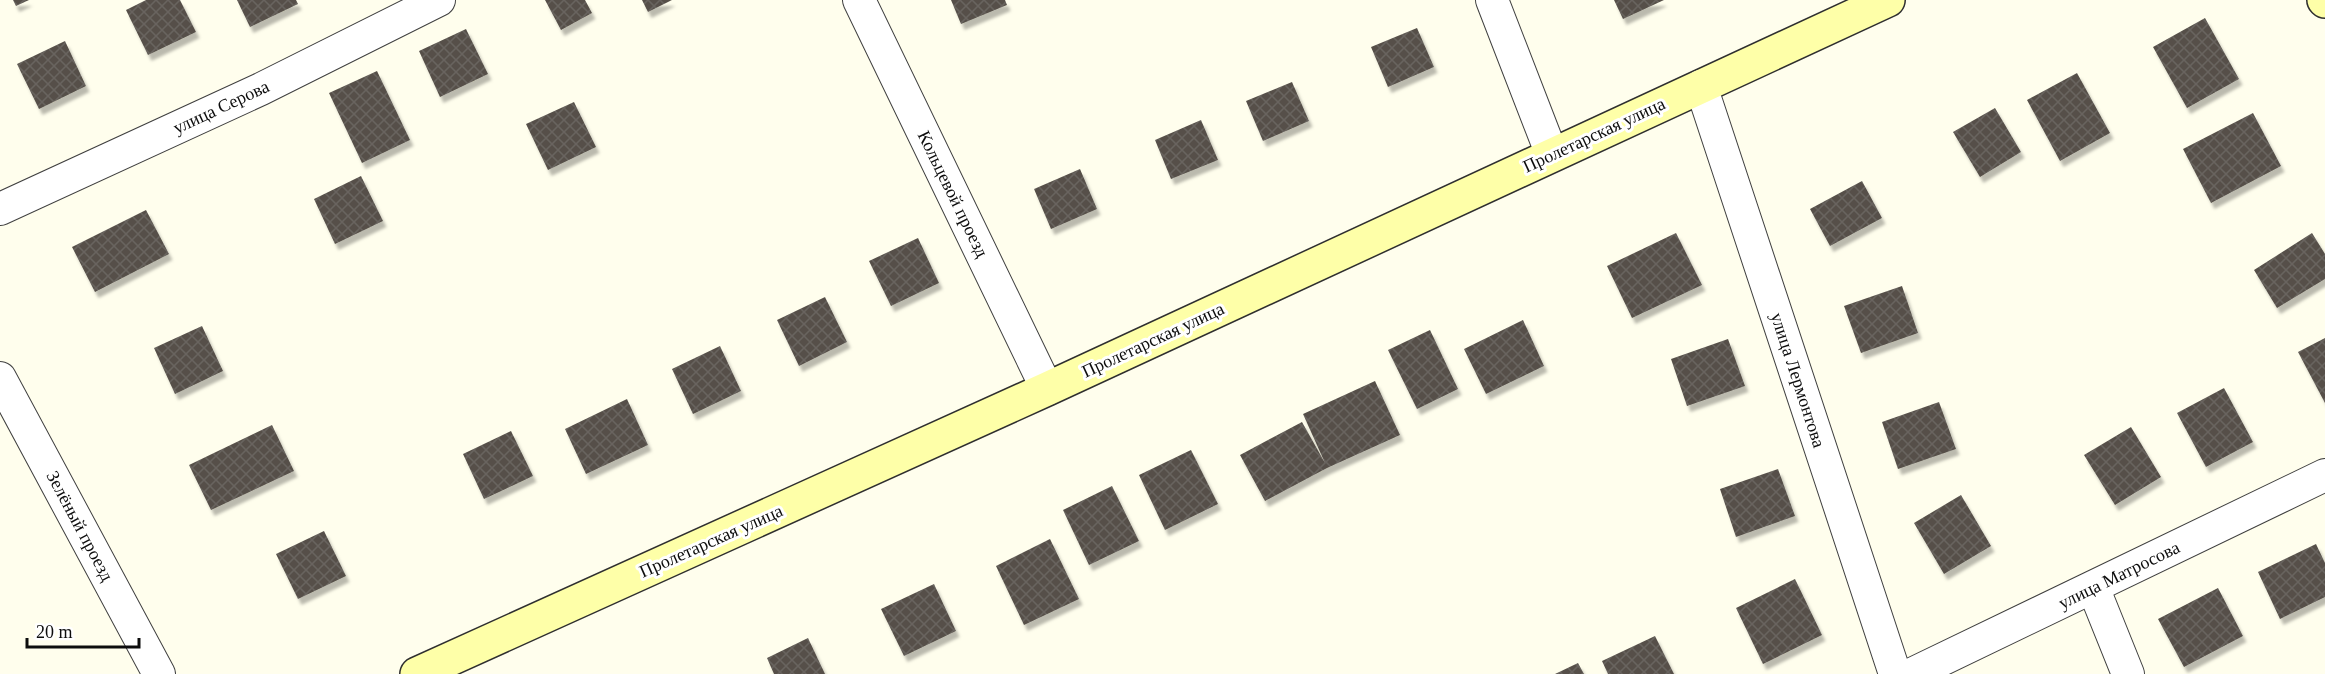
<svg xmlns="http://www.w3.org/2000/svg" width="2325" height="674" viewBox="0 0 2325 674" font-family="'Times New Roman',serif">
<style>
.building{fill:url(#building-cross-hatch);filter:url(#shadow)}
.lines{fill:none;stroke-linecap:round;stroke-linejoin:round}
.street-casing{stroke:#404040;stroke-width:34}
.secondary-casing{stroke:#2f2f2f;stroke-width:36}
.street{stroke:#fff;stroke-width:32}
.secondary{stroke:#feffa8;stroke-width:33}
.labels{text-anchor:middle;stroke-width:6;stroke-linejoin:round;paint-order:stroke}
.street-label{font-size:18px;fill:#0d0d0d;stroke:#fff}
</style>
<defs>
<pattern id="building-cross-hatch" width="8" height="8" patternUnits="userSpaceOnUse" patternTransform="scale(1.5)"><rect width="8" height="8" fill="#565049"/><path d="M0 0l8 8M0 8l8-8" fill="none" stroke="#69645f"/></pattern>
<filter id="shadow"><feDropShadow dx="3.5" dy="6" stdDeviation="1.5" flood-color="#0004"/></filter>
</defs>
<rect width="100%" height="100%" fill="#fffeed"/>
<!-- building -->
<path class="building" d="M 13,0 L 29,0 L 16,6 Z
M 146,0 L 180,0 L 196,32 L 148,55 L 126,10 Z
M 237,0 L 296,0 L 298,4 L 250,27 Z
M 545,0 L 585,0 L 592,13 L 561,30 Z
M 642,0 L 672,0 L 648,12 Z
M 951,0 L 1005,0 L 1007,5 L 961,24 Z
M 1614,0 L 1664,0 L 1623,19 Z
M 2205,18 L 2239,79 L 2187,108 L 2153,47 Z
M 1417,28 L 1434,67 L 1388,87 L 1371,47 Z
M 466,29 L 488,74 L 440,97 L 419,51 Z
M 65,41 L 86,86 L 39,109 L 17,64 Z
M 377,71 L 410,140 L 362,163 L 329,93 Z
M 2077,73 L 2110,133 L 2060,161 L 2027,100 Z
M 1292,82 L 1309,121 L 1263,141 L 1246,101 Z
M 574,102 L 596,147 L 548,170 L 526,124 Z
M 1995,108 L 2021,152 L 1980,177 L 1953,132 Z
M 2253,113 L 2281,166 L 2211,203 L 2183,149 Z
M 1201,120 L 1218,160 L 1171,179 L 1155,140 Z
M 1080,169 L 1097,209 L 1051,229 L 1034,189 Z
M 361,176 L 383,221 L 335,244 L 314,199 Z
M 1862,181 L 1882,218 L 1830,246 L 1810,209 Z
M 146,210 L 169,254 L 95,292 L 72,247 Z
M 1676,233 L 1702,285 L 1632,318 L 1607,266 Z
M 2312,233 L 2325,254 L 2325,279 L 2277,308 L 2254,270 Z
M 918,238 L 939,283 L 891,306 L 869,261 Z
M 1902,286 L 1918,333 L 1861,353 L 1844,306 Z
M 825,297 L 847,342 L 799,366 L 777,320 Z
M 1523,320 L 1544,366 L 1486,394 L 1464,349 Z
M 202,326 L 223,371 L 175,394 L 154,348 Z
M 1430,330 L 1458,389 L 1417,409 L 1388,350 Z
M 2325,338 L 2325,403 L 2298,352 Z
M 1728,339 L 1745,386 L 1687,406 L 1671,359 Z
M 720,346 L 741,391 L 693,414 L 672,369 Z
M 1375,381 L 1400,435 L 1327,468 L 1265,501 L 1240,455 L 1302,422 L 1325,463 L 1303,414 Z
M 2224,388 L 2253,442 L 2206,467 L 2177,413 Z
M 627,399 L 648,445 L 586,474 L 565,429 Z
M 1939,402 L 1956,449 L 1898,469 L 1882,422 Z
M 272,425 L 294,471 L 211,510 L 189,465 Z
M 2131,427 L 2161,477 L 2115,505 L 2084,455 Z
M 511,431 L 533,476 L 484,499 L 463,454 Z
M 1191,450 L 1218,504 L 1165,530 L 1139,475 Z
M 1778,469 L 1795,516 L 1736,537 L 1720,489 Z
M 1112,486 L 1139,541 L 1089,565 L 1063,510 Z
M 1961,495 L 1991,546 L 1944,574 L 1914,523 Z
M 324,531 L 346,576 L 298,599 L 276,554 Z
M 1050,539 L 1079,599 L 1024,625 L 996,566 Z
M 2316,544 L 2325,563 L 2325,597 L 2280,619 L 2258,572 Z
M 1795,579 L 1822,635 L 1763,664 L 1736,608 Z
M 934,584 L 956,631 L 904,656 L 881,609 Z
M 2218,588 L 2243,636 L 2184,667 L 2158,619 Z
M 1655,636 L 1674,674 L 1608,674 L 1602,661 Z
M 808,638 L 825,674 L 774,674 L 767,658 Z
M 1578,663 L 1584,674 L 1555,674 Z"/>
<g class="lines">
<defs>
<path id="street" d="M 859,0 L 1047,389
M 1492,0 L 1552,155
M 1701,86 L 1895,674
M 0,209 L 261,89 L 439,0
M 0,378 L 159,674
M 2093,587 L 2128,674
M 1912,674 L 2325,475"/>
<path id="secondary" d="M 2324,0 L 2325,1
M 417,674 L 1047,389 L 1888,0"/>
</defs>
<!-- street casing -->
<use href="#street" class="street-casing"/>
<!-- secondary casing -->
<use href="#secondary" class="secondary-casing"/>
<!-- street -->
<use href="#street" class="street"/>
<!-- secondary -->
<use href="#secondary" class="secondary"/>
</g>
<g class="labels">
<!-- street labels -->
<g class="street-label">
<text transform="translate(221 107) rotate(-25)" y="6">улица Серова</text>
<text transform="translate(1594 135) rotate(-25)" y="6">Пролетарская улица</text>
<text transform="translate(953 194) rotate(64)" y="6">Кольцевой проезд</text>
<text transform="translate(1153 340) rotate(-25)" y="6">Пролетарская улица</text>
<text transform="translate(1798 380) rotate(72)" y="6">улица Лермонтова</text>
<text transform="translate(80 526) rotate(62)" y="6">Зелёный проезд</text>
<text transform="translate(711 541) rotate(-24)" y="6">Пролетарская улица</text>
<text transform="translate(2119 575) rotate(-26)" y="6">улица Матросова</text>
</g>
</g>
<!-- scale -->
<path d="M27 638v9h112v-9" fill="none" stroke="#0d0d0d" stroke-width="3"/>
<text x="36" y="638" font-size="18" fill="#0d0d0d" stroke="#ffffff" stroke-width="4.5" paint-order="stroke">20 m</text>
</svg>
